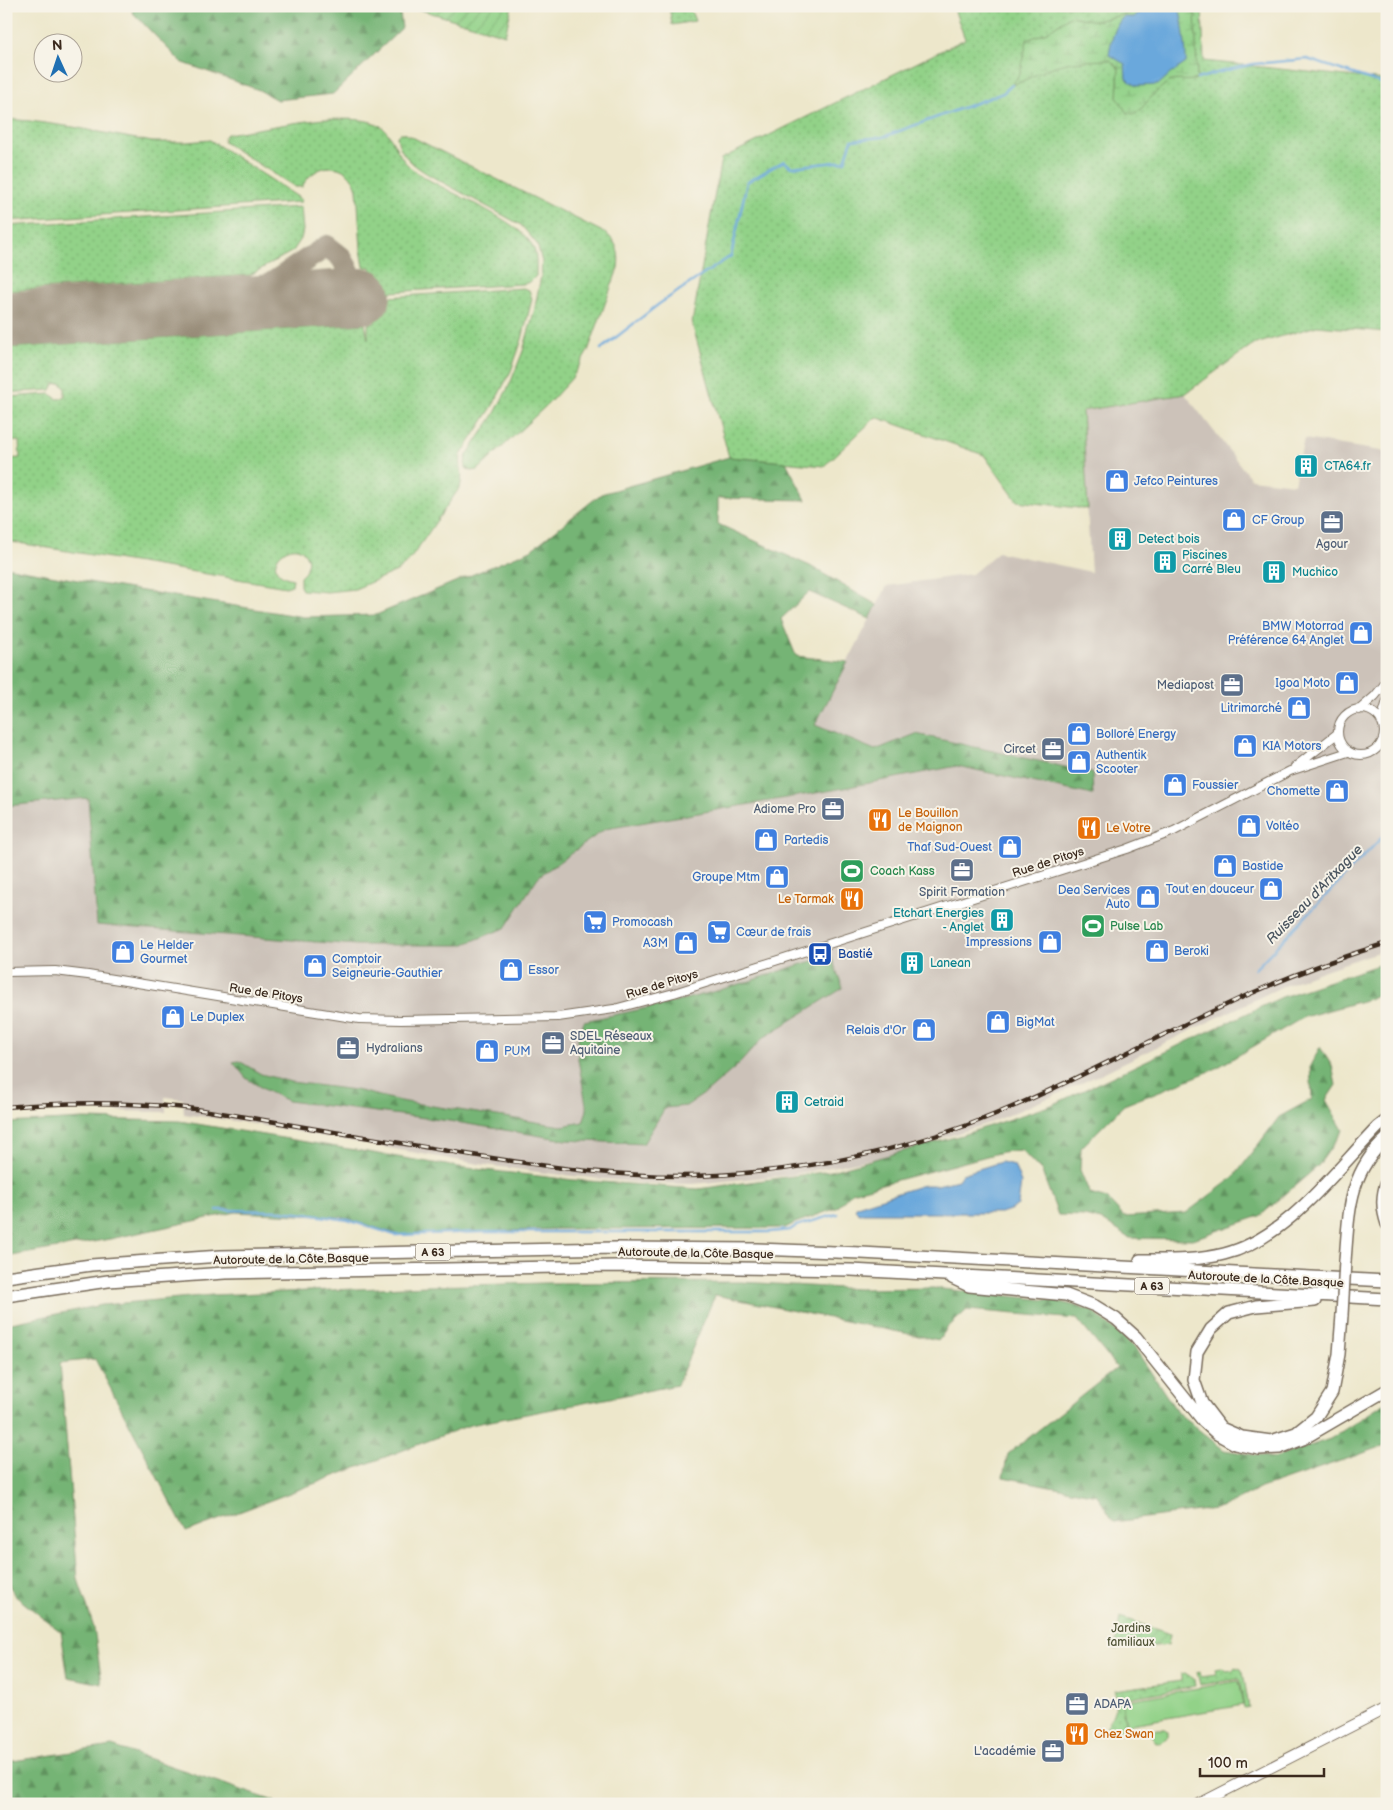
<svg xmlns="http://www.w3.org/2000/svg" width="1393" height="1810" viewBox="0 0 1393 1810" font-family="'Balsamiq Sans',sans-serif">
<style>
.industrial{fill:#ccc2b9}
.grass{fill:url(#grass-dots);stroke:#667e53}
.forest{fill:url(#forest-firs);stroke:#586f49}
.wetland{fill:url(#wetland-marsh);stroke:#667e53}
.park{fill:#92d288;stroke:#667e53}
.garden{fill:url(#garden-furrows);stroke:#667e53}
.water{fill:#6aa8dc;stroke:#52697d}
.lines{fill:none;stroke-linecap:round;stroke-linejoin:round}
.stream{stroke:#6aa8dc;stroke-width:2.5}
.taxiway{stroke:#948874;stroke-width:22}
.runway{stroke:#948874;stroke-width:56}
.minor-casing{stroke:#796c5b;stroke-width:10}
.major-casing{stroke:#796c5b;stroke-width:12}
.highway-casing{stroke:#796c5b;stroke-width:14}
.minor{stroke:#fff;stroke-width:8}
.major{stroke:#fff;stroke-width:10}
.highway{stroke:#fff;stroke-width:11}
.rail-casing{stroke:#3b2a1e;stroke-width:4.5}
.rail{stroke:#f7f3e8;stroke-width:2.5;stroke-dasharray:8;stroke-linecap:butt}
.highway-bridge-casing{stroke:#796c5b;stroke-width:14;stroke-linecap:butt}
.highway-bridge{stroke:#fff;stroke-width:11}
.labels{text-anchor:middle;stroke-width:4;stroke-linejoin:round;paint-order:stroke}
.shield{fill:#f7f3e8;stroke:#73665b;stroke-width:1}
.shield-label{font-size:11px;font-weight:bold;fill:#3b2a1e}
.culture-label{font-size:12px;fill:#0d838f;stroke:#f7f3e8;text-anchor:start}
.shop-label{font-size:12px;fill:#366cbe;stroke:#f7f3e8;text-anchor:start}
.service-label{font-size:12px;fill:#4e5e75;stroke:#f7f3e8;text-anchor:end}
.food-label{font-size:12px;fill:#c56008;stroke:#f7f3e8;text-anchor:start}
.street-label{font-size:12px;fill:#3b2a1e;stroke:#f7f3e8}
.leisure-label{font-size:12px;fill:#27864d;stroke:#f7f3e8;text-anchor:start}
.transit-label{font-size:12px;fill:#164399;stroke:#f7f3e8;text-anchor:start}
.park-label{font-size:12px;fill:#515438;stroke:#f7f3e8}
.water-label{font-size:14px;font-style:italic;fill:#4b5660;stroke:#f7f3e8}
</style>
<defs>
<pattern id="grass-dots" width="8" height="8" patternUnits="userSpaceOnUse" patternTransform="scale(1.25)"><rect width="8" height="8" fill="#92d288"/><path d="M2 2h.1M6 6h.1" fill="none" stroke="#7fb475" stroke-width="1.8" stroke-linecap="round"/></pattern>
<pattern id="forest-firs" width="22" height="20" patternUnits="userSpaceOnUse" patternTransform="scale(1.25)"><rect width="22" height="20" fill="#75b474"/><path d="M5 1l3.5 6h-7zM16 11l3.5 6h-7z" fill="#61935f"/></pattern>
<pattern id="wetland-marsh" width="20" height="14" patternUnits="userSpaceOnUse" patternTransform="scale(1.25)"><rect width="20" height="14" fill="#92d288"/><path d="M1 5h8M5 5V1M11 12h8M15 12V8" fill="none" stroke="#7fb475"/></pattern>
<pattern id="garden-furrows" width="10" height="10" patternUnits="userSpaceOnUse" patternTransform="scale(1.25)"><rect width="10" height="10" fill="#92d288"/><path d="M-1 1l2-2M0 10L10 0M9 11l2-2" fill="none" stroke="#7fb475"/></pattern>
</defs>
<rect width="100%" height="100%" fill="#f7f3e8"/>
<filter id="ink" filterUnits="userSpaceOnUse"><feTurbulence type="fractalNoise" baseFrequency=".02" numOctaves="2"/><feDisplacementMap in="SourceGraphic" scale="10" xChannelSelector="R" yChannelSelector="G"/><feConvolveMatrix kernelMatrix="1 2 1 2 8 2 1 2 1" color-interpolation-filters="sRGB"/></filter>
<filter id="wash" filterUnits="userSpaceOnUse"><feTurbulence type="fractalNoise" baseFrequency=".0096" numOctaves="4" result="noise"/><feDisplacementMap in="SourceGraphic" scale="20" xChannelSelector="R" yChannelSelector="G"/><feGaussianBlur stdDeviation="1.12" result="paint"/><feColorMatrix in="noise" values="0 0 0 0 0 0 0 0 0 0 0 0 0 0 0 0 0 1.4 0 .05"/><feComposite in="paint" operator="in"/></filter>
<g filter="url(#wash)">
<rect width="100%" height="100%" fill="#ede7cb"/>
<!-- industrial -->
<path class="industrial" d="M 1185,394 L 1251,479 L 1294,484 L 1304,439 L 1387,452 L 1387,949 L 1322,971 L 1281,987 L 1065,1091 L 989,1123 L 887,1156 L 790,1175 L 692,1184 L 643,1183 L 553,1174 L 479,1164 L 242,1122 L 184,1114 L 183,1099 L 165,1097 L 166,1112 L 60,1110 L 6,1114 L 6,806 L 88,798 L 97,925 L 356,945 L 462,945 L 505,928 L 538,877 L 605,829 L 833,790 L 957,766 L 1093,795 L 1091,773 L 916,734 L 875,750 L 815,725 L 887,586 L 972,574 L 998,552 L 1091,572 L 1081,412 Z"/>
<!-- grass -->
<path class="grass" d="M 669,6 L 685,6 L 691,11 L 695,21 L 672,25 Z
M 953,6 L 1202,6 L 1204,61 L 1385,80 L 1387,85 L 1387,332 L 1317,326 L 1252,345 L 1185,394 L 1082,411 L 1088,509 L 1017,501 L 984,455 L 876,417 L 824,466 L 729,457 L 692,323 L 721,159 L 965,39 Z
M 6,119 L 30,121 L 73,127 L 152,142 L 187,142 L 210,140 L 301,199 L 301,202 L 6,221 Z
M 323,119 C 340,120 361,117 377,124 C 393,131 395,155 411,168 C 439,191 523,219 534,249 C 537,257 536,267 536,276 L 530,282 L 523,284 L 373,293 L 371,267 L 364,267 L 361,249 L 357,189 C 348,159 315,161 302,187 L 295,187 L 224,142 L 224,137 L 227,134 L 293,123 Z
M 400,133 L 404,133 L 607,234 C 618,244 620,254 618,268 L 588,351 L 572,378 L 549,403 L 478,470 L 471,471 L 466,468 L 465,463 L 467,455 L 494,415 L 510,384 L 523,351 L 534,312 L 541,276 L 542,262 L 537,244 L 521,225 L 431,176 C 416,167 399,156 397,136 Z
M 301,207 L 303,230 L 301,239 L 293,251 L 250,275 L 6,291 L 6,226 Z
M 523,288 L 529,290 L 532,299 L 522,339 L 511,371 L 492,407 L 461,455 C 459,466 464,476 460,487 L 409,561 L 397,571 L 355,589 L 327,592 L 302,590 L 300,586 L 300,577 L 305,572 L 308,561 C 299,526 250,571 293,579 L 292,585 L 286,587 L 6,541 L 6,459 L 20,458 L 19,441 L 6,442 L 6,397 L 51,394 C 56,399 59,401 65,396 L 65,388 L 61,383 L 54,384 L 51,390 L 6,393 L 6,348 L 365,324 L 368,340 L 368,324 L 375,323 L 373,298 Z
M 1235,1667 L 1241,1669 L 1243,1672 L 1249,1708 L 1244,1709 L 1239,1679 L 1200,1685 L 1197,1672 L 1200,1671 L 1201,1676 L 1216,1674 L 1215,1669 L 1222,1668 L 1226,1671 L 1233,1670 Z
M 1185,1673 L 1194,1679 L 1195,1686 L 1121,1699 L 1126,1727 L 1124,1731 C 1118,1729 1112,1730 1106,1728 C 1112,1717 1120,1702 1114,1690 L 1181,1681 L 1181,1674 Z"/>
<!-- forest -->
<path class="forest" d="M 134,6 L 399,6 L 402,28 L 333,94 L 277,100 L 259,90 L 181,62 L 132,12 Z
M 729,457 L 786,462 L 806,500 L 718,498 L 718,524 L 810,566 L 877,605 L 870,619 L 809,592 L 781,619 L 796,656 L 848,662 L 815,725 L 875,750 L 916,734 L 1092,773 L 1093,795 L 957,766 L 833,790 L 605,829 L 538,877 L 505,928 L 462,945 L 356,945 L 97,925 L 88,798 L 6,806 L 6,567 L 100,584 L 304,617 L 376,615 L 531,550 L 601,494 Z
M 831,956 L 843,988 L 763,1038 L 738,1065 L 707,1092 L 686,1106 L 665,1108 L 643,1144 L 566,1140 L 449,1121 L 288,1101 L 265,1090 L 246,1078 L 233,1062 L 239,1061 L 261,1074 L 291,1082 L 355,1090 L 400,1101 L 562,1126 L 583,1122 L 587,1110 L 578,1059 L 578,1039 L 584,1021 C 634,1011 684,1001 733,986 C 766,977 797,964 831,956 Z
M 1387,962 L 1387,989 L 1369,999 L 1304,1017 L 1213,1070 L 1124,1105 L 1081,1148 L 1080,1170 L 1090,1194 L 1107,1199 L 1124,1217 L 1186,1213 L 1234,1177 L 1279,1117 L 1312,1099 L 1310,1066 L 1320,1047 L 1332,1066 L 1336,1085 L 1326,1100 L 1343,1130 L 1318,1166 L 1260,1216 L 1193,1239 L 1130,1238 L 1101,1220 L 1084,1216 L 1058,1215 L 1042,1172 L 1021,1150 L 1002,1152 L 852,1192 L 837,1208 L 795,1223 L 785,1228 L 557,1229 L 399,1235 L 342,1217 L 236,1212 L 110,1239 L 6,1257 L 6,1123 L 83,1119 L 179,1121 L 458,1167 L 574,1180 L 698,1189 L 831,1171 L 962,1135 L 1052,1105 L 1282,997 Z
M 742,1282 L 858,1289 L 933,1288 L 1057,1301 L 1091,1310 L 1134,1347 L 1178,1413 L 1224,1450 L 1274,1458 L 1330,1439 L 1387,1402 L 1387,1445 L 1261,1488 L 1222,1508 L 1114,1522 L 1097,1495 L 1003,1477 L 1008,1454 L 1117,1368 L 1077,1319 L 967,1310 L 947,1328 L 939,1340 L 715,1295 L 677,1385 L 470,1425 L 186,1532 L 95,1359 L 60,1363 L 78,1579 L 94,1628 L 102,1684 L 68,1677 L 61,1632 L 14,1595 L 6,1573 L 6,1324 L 102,1305 L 212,1295 L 428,1286 L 545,1283 Z
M 112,1746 L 274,1801 L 276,1804 L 6,1804 L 6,1762 Z"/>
<!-- wetland -->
<path class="wetland" d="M 1151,6 L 1195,6 L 1197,79 C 1189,82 1180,79 1172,81 C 1161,84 1145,105 1136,114 L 1127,113 L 1117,97 L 1119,68 L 1110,60 C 1090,61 1066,60 1048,69 C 1036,74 1025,81 1012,85 L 1020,74 L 1027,40 L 1047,32 L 1070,16 L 1096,21 L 1150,8 Z"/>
<!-- park -->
<path class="park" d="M 1238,1681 L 1243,1705 L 1126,1725 L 1122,1701 Z
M 1156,1729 L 1165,1729 L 1168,1732 L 1168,1737 L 1160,1742 L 1156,1742 L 1150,1734 Z"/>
<!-- garden -->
<path class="garden" d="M 408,6 L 512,6 L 505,35 Z
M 1120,1617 L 1170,1634 L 1168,1645 L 1115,1649 Z"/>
<!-- water -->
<path class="water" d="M 1172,7 L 1179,8 C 1182,13 1187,57 1186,63 L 1170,74 L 1158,85 L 1137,86 L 1126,79 L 1125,64 L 1109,55 C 1110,44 1115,25 1123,17 L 1134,17 C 1142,8 1160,8 1172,7 Z
M 1001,1162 L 1014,1165 L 1021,1183 L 1018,1205 L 1010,1210 L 1001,1213 L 859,1213 L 855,1209 L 857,1206 L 923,1185 L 937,1185 L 958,1180 L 962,1174 Z"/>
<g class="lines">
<!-- stream -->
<path class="stream" d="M 1197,79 L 1220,72 L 1253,64 L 1307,59 L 1387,85
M 601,349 L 659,304 L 731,256 L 747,182 L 784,161 L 791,167 L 845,161 L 852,140 L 883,137 L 1003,93 L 1012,85
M 1255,969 L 1387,832
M 217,1210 L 281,1211 L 314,1215 L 348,1220 L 395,1235 L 481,1232 L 770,1232 L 790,1230 L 796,1226 L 837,1214"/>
<!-- taxiway -->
<path class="taxiway" d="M 240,304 L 327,246 L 341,257 L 349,271 L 350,285 L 345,297 L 335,311 L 324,316 L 307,317 L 292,311 L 284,301"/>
<!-- runway -->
<path class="runway" d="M 6,320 L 363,296"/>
</g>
</g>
<g filter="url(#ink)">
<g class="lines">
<defs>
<path id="minor" d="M1338 732a23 23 0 1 1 46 0a23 23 0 1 1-46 0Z
M 1359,710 L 1375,696 L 1387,681
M 1381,721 L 1387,701
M 1295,767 L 1338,733
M 6,972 L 55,971 L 88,975 L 359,1019 L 401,1020 L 558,1017 L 614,1009 L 674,993 L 1127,849 L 1174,831 L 1290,771 L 1348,752"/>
<path id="major" d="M 1199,1804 L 1387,1708"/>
<path id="highway" d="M 1387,1181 C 1381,1197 1382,1209 1387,1224
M 1140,1260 C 1167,1260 1197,1261 1224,1254 C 1286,1239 1335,1171 1378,1127 L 1387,1120
M 1345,1261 C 1349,1213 1348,1173 1387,1138
M 6,1277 L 91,1265 L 221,1256 L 616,1248 L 757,1249 L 861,1253 L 1387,1281
M 952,1278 L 969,1286 L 1066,1295 L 1095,1306 L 1116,1319 L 1136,1337 L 1203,1421 L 1217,1434 L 1235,1444 L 1259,1449 L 1280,1448 L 1303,1439 L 1387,1390
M 6,1296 L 108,1281 L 225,1273 L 616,1266 L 851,1270 L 1387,1299
M 1315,1301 L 1256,1306 L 1229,1313 L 1211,1329 L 1197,1352 L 1194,1380 L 1202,1403 L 1221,1428 L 1242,1437 L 1271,1441 L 1296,1433 L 1316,1417 L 1332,1392 L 1339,1354 L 1342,1315"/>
</defs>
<!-- minor casing -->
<use href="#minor" class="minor-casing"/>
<!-- major casing -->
<use href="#major" class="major-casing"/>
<!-- highway casing -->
<use href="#highway" class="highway-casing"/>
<!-- minor -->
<use href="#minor" class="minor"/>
<!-- major -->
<use href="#major" class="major"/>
<!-- highway -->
<use href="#highway" class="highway"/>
<defs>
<path id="rail" d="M 6,1107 C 66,1102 126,1102 186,1108 C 221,1112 257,1119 292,1125 C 344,1134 396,1142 448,1151 C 539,1166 627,1180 719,1175 C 803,1170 886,1154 965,1126 C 1051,1094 1131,1049 1213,1011 C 1269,984 1327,961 1387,943"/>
</defs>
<!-- rail casing -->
<use href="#rail" class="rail-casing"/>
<!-- rail -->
<use href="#rail" class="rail"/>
<defs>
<path id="highway-bridge" d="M 1342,1315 L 1345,1261"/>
</defs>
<!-- highway-bridge casing -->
<use href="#highway-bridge" class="highway-bridge-casing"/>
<!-- highway-bridge -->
<use href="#highway-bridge" class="highway-bridge"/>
</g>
</g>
<!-- icons -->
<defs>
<symbol id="building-square" viewBox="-11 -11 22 22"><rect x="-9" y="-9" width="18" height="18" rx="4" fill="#0f9aa8" stroke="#f7f3e8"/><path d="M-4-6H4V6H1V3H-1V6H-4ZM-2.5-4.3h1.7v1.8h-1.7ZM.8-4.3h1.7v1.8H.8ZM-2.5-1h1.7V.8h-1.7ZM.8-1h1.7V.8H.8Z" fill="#fff"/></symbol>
<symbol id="shop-square" viewBox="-11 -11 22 22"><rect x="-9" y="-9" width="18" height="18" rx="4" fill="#3f7fe0" stroke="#f7f3e8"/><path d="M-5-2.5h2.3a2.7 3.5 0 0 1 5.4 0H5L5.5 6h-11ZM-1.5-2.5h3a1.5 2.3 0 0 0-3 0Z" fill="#fff"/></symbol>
<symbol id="office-square" viewBox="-11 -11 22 22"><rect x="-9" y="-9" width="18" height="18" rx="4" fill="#5c6f8a" stroke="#f7f3e8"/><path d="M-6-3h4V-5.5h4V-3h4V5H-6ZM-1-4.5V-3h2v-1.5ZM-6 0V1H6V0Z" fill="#fff"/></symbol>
<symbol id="restaurant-square" viewBox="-11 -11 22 22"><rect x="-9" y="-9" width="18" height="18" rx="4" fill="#e8710a" stroke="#f7f3e8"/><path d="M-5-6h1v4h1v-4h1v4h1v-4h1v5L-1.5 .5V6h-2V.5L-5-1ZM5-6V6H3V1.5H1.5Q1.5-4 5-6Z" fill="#fff"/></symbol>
<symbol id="stadium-square" viewBox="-11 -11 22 22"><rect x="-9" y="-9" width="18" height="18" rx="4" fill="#2e9e5b" stroke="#f7f3e8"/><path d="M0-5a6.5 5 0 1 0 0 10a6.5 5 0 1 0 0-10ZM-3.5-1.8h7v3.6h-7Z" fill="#fff"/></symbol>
<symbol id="supermarket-square" viewBox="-11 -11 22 22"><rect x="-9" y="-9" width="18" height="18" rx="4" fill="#3f7fe0" stroke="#f7f3e8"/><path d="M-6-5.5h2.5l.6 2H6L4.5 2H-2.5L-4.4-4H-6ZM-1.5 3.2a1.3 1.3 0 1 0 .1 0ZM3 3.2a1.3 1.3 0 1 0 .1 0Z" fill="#fff"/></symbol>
<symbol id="bus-square" viewBox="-11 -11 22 22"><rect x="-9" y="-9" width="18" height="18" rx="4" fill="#1a4fb4" stroke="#f7f3e8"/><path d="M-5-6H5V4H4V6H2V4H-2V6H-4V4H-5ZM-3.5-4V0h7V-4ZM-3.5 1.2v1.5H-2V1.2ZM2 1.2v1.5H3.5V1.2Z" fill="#fff"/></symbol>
</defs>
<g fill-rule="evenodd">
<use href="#building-square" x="1292" y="452" width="28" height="28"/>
<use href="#shop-square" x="1103" y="467" width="28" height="28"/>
<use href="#shop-square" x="1220" y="506" width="28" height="28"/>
<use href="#office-square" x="1318" y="508" width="28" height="28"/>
<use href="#building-square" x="1106" y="525" width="28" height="28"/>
<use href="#building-square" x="1151" y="548" width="28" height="28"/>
<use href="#building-square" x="1260" y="558" width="28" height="28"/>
<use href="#shop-square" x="1347" y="619" width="28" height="28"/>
<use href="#shop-square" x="1333" y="669" width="28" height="28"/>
<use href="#office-square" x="1218" y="671" width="28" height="28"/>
<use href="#shop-square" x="1285" y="694" width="28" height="28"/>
<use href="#shop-square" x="1065" y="720" width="28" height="28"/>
<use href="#shop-square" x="1231" y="732" width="28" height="28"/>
<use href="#office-square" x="1039" y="735" width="28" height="28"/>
<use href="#shop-square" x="1065" y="748" width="28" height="28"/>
<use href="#shop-square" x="1161" y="771" width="28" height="28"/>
<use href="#shop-square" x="1323" y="777" width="28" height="28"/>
<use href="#office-square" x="819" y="795" width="28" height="28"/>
<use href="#restaurant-square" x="866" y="806" width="28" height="28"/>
<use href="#shop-square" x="1235" y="812" width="28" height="28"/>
<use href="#restaurant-square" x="1075" y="814" width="28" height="28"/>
<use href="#shop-square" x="752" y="826" width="28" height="28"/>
<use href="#shop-square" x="996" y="833" width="28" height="28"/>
<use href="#shop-square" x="1211" y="852" width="28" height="28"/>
<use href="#office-square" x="948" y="856" width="28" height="28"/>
<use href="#stadium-square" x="838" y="857" width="28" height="28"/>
<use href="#shop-square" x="763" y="863" width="28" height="28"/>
<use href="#shop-square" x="1257" y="875" width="28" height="28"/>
<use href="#shop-square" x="1134" y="883" width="28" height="28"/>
<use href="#restaurant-square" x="838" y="885" width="28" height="28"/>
<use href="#building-square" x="988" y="906" width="28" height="28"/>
<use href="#supermarket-square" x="581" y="908" width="28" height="28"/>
<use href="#stadium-square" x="1079" y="912" width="28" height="28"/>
<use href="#supermarket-square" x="705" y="918" width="28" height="28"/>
<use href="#shop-square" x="1036" y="928" width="28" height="28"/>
<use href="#shop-square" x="672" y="929" width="28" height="28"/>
<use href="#shop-square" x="1143" y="937" width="28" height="28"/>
<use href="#shop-square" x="109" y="938" width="28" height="28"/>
<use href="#bus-square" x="806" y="940" width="28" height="28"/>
<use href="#building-square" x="898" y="949" width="28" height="28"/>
<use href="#shop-square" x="301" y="952" width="28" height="28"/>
<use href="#shop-square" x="497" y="956" width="28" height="28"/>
<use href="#shop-square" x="159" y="1003" width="28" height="28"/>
<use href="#shop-square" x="984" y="1008" width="28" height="28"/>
<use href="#shop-square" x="910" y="1016" width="28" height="28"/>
<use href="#office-square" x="539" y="1029" width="28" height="28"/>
<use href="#office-square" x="334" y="1034" width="28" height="28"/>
<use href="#shop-square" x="473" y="1037" width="28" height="28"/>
<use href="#building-square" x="773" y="1088" width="28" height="28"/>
<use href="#office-square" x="1063" y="1690" width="28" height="28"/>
<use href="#restaurant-square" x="1063" y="1720" width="28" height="28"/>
<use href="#office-square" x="1039" y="1737" width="28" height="28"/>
</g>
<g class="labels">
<!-- shield labels -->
<g class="shield">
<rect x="415.5" y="1243.5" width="35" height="17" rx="4"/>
<rect x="1134.5" y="1277.5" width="35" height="17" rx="4"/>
</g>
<g class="shield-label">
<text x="433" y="1256">A 63</text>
<text x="1152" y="1290">A 63</text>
</g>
<!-- culture labels -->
<g class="culture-label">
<text x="1324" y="470">CTA64.fr</text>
<text x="1138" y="543">Detect bois</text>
<text x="1182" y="559">Piscines<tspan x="1182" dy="14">Carré Bleu</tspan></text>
<text x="1292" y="576">Muchico</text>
<text x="984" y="917" text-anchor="end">Etchart Energies<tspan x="984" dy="14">- Anglet</tspan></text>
<text x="930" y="967">Lanean</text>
<text x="804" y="1106">Cetraid</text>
</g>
<!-- shop labels -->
<g class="shop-label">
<text x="1134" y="485">Jefco Peintures</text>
<text x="1252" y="524">CF Group</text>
<text x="1344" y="630" text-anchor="end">BMW Motorrad<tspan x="1344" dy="14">Préférence 64 Anglet</tspan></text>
<text x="1330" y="687" text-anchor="end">Igoa Moto</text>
<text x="1282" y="712" text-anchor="end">Litrimarché</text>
<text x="1096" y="738">Bolloré Energy</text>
<text x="1262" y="750">KIA Motors</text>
<text x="1096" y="759">Authentik<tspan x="1096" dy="14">Scooter</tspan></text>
<text x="1192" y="789">Foussier</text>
<text x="1320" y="795" text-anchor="end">Chomette</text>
<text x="1266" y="830">Voltéo</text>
<text x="784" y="844">Partedis</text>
<text x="992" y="851" text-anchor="end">Thaf Sud-Ouest</text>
<text x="1242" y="870">Bastide</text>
<text x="760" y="881" text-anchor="end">Groupe Mtm</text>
<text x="1254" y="893" text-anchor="end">Tout en douceur</text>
<text x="1130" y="894" text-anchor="end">Dea Services<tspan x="1130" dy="14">Auto</tspan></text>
<text x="612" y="926">Promocash</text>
<text x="736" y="936">Cœur de frais</text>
<text x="1032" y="946" text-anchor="end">Impressions</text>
<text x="668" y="947" text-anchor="end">A3M</text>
<text x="140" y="949">Le Helder<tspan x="140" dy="14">Gourmet</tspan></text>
<text x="1174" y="955">Beroki</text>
<text x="332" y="963">Comptoir<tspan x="332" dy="14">Seigneurie-Gauthier</tspan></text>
<text x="528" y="974">Essor</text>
<text x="190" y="1021">Le Duplex</text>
<text x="1016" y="1026">BigMat</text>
<text x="906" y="1034" text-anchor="end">Relais d'Or</text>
<text x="504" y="1055">PUM</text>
</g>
<!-- service labels -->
<g class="service-label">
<text x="1332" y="548" text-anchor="middle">Agour</text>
<text x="1214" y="689">Mediapost</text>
<text x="1036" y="753">Circet</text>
<text x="816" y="813">Adiome Pro</text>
<text x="962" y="896" text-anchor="middle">Spirit Formation</text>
<text x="570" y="1040" text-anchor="start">SDEL Réseaux<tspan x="570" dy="14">Aquitaine</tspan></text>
<text x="366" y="1052" text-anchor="start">Hydralians</text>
<text x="1094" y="1708" text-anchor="start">ADAPA</text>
<text x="1036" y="1755">L'académie</text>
</g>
<!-- food labels -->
<g class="food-label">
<text x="898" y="817">Le Bouillon<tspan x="898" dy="14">de Maignon</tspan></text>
<text x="1106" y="832">Le Votre</text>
<text x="834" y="903" text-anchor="end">Le Tarmak</text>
<text x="1094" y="1738">Chez Swan</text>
</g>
<!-- street labels -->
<g class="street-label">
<text transform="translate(1048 862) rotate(-18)" y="4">Rue de Pitoys</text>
<text transform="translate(662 984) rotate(-17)" y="4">Rue de Pitoys</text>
<text transform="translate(266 993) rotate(9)" y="4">Rue de Pitoys</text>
<text transform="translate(696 1253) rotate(1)" y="4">Autoroute de la Côte Basque</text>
<text transform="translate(291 1259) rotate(-1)" y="4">Autoroute de la Côte Basque</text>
<text transform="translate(1266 1279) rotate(3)" y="4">Autoroute de la Côte Basque</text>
</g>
<!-- leisure labels -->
<g class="leisure-label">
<text x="870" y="875">Coach Kass</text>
<text x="1110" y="930">Pulse Lab</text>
</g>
<!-- transit labels -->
<g class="transit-label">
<text x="838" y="958">Bastié</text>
</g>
<!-- park labels -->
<g class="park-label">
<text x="1131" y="1632">Jardins<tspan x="1131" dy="14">familiaux</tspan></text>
</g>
<!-- water labels -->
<g class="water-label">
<text transform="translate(1314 894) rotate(-46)" y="5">Ruisseau d'Aritxague</text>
</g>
</g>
<!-- margin -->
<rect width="1393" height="1810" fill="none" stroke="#f7f3e8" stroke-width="25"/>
<!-- north arrow -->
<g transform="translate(58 58) rotate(357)"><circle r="24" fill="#f7f3e8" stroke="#aca397"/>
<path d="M0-4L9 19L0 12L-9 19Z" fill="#1f6fb2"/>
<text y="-8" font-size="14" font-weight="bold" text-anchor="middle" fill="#3b2a1e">N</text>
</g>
<!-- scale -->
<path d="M1200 1768v8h124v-8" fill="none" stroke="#3b2a1e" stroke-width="2.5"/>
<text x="1208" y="1768" font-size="15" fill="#3b2a1e" stroke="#f7f3e8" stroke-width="4" paint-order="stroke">100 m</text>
</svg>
